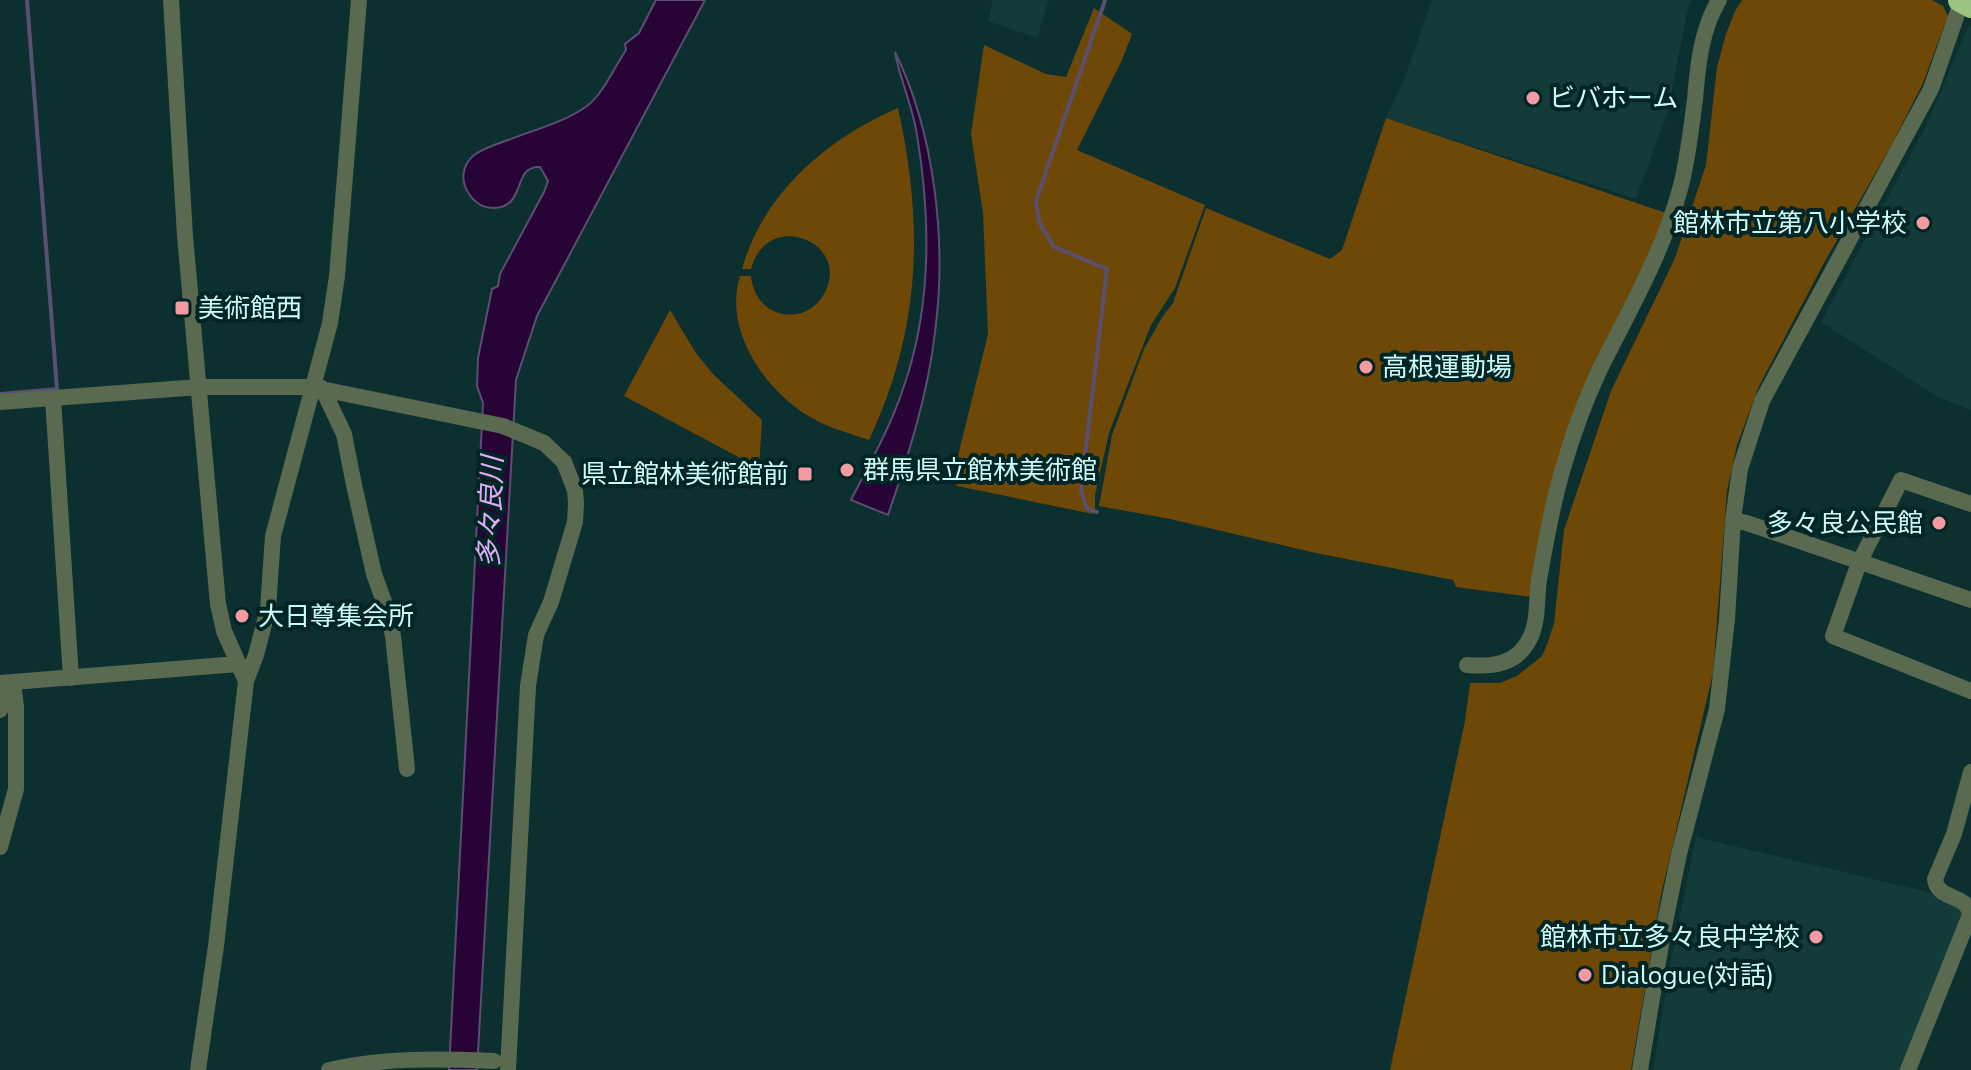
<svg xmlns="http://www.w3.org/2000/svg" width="1971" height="1070" viewBox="0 0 1971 1070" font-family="'Nunito Sans','Noto Sans JP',sans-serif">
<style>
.built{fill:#133b3a}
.green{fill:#6d4806}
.water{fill:#280436;stroke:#594f71;stroke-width:2}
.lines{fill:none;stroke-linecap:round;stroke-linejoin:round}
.stream{stroke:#594f71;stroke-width:4}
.minor{stroke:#596a50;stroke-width:16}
.highway{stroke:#9bc382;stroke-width:24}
.poi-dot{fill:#f49aa2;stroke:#012525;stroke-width:3}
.labels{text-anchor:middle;stroke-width:8;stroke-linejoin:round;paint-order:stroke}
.poi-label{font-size:26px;fill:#ccfdfb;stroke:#012525;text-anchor:start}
.water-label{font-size:28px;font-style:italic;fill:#dfacf9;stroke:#012525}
</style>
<rect width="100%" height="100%" fill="#0c2f2f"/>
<!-- built -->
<path class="built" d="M 993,0 L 1049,0 L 1037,38 L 988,21 Z
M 1432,0 L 1692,0 L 1689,4 L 1667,113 L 1636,199 L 1386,118 L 1403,82 Z
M 1971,26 L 1971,410 L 1938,397 L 1821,322 L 1927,124 L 1968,27 Z
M 1696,837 L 1924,891 L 1960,907 L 1965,915 L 1903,1070 L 1653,1070 L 1671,959 Z"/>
<!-- green -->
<path class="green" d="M 1742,0 L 1932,0 L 1943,6 L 1948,16 L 1923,83 L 1891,146 L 1825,261 L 1759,386 L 1737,445 L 1727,491 L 1713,673 L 1661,895 L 1631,1070 L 1390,1070 L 1465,721 L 1470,683 L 1500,683 L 1517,676 L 1542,656 L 1548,642 L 1554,623 L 1564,530 L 1611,391 L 1675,258 L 1706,165 L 1717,67 L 1726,34 L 1735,11 Z
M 1094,8 L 1132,34 L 1122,60 L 1077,150 L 1205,205 L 1175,288 L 1151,325 L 1109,433 L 1095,495 L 1095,511 L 1093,514 L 957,486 L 953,476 L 988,334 L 983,213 L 971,134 L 984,45 L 1046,74 L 1066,77 Z
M 898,108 C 924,225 921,330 869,440 C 849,433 828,428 810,417 C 765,390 723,331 740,276 L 751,276 C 753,300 772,318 797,314 C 809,312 820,303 825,292 C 851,242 767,208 751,269 L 742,269 C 763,193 828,138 898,108 Z
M 1386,118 L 1666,213 L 1656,242 L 1620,312 L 1586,385 L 1532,597 L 1456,587 L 1453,580 L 1316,553 L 1170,519 L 1099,506 L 1112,435 L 1144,349 L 1163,316 L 1173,303 L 1206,208 L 1330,259 L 1342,250 Z
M 670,310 L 696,353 L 713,374 L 762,420 L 759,468 L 624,396 Z"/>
<!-- water -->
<path class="water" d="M 656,0 L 705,0 L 537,316 L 516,380 L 477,1070 L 449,1070 L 483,403 L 477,386 L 478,358 L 492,289 L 498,286 L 500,274 L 544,192 L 548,181 L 540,167 C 511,166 528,206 494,208 C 483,208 475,203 469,194 C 460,181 462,165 474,155 C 484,148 497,144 508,140 C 534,130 565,122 587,106 C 603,94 615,66 626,50 L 625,44 L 639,33 Z
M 895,52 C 935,134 947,243 935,332 C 928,395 908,456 888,515 L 851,500 C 870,463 890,428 903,389 C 932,307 931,219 917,135 C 913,107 900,80 895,52 Z"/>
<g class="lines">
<!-- stream -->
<path class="stream" d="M 0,394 L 57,389 L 27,0
M 1097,512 L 1087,509 L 1081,490 L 1107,269 L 1054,247 L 1039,222 L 1036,201 L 1105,0"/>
<!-- minor -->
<path class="minor" d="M 171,0 L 185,236 L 218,604 L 224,631 L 246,681 L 216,946 L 198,1070
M 322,388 L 344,434 L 354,485 L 374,574 L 387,610 L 393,636 L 407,769
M 53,398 L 71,678
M 0,402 L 199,387 L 312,387 L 503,426 L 544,443 L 564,462 L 575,490 L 576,504 L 575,522 L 551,602 L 536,635 L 528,686 L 508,1070
M 1971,504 L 1901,480 L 1859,563 L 1833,636 L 1971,691
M 1733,520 L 1747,523 L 1971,600
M 1467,665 C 1492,667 1516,665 1529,640 C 1539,622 1536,600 1539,580 C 1545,545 1553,502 1563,468 C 1572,437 1585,401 1599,371 C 1628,312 1663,253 1680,189 C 1688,160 1691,129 1695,99 C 1698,65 1701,30 1719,0
M 246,681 L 256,655 L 268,609 L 273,536 L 330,323 L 337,276 L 359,0
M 0,683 L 238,664
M 0,710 L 13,684
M 0,847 L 16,789 L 16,707 L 13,682
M 329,1070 C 383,1057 439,1059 494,1061
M 1640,1070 L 1664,927 L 1679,854 L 1717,709 L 1727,619 L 1733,520 L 1740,469 L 1762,401 L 1931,89 L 1962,0
M 1908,1070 L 1970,915 C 1968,893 1937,901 1935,879 L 1954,834 L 1971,772"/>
<!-- highway -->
<path class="highway" d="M 1960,0 L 1971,6"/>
</g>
<!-- markers -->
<g class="poi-dot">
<circle cx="1533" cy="98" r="8"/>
<circle cx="1923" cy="223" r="8"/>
<rect x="174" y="300" width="16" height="16" rx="4"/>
<circle cx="1366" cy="367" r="8"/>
<circle cx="847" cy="470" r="8"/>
<rect x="797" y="466" width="16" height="16" rx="4"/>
<circle cx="1939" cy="523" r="8"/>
<circle cx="242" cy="616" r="8"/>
<circle cx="1816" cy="937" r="8"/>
<circle cx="1585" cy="975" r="8"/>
</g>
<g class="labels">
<!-- poi labels -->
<g class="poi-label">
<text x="1549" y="107">ビバホーム</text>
<text x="1907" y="232" text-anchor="end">館林市立第八小学校</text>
<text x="198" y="317">美術館西</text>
<text x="1382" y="376">高根運動場</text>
<text x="863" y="479">群馬県立館林美術館</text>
<text x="789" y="483" text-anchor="end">県立館林美術館前</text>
<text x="1923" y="532" text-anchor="end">多々良公民館</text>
<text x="258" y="625">大日尊集会所</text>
<text x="1800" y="946" text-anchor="end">館林市立多々良中学校</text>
<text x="1601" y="984">Dialogue(対話)</text>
</g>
<!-- water labels -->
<g class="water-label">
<text transform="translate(490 512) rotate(-88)" y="10">多々良川</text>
</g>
</g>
</svg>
